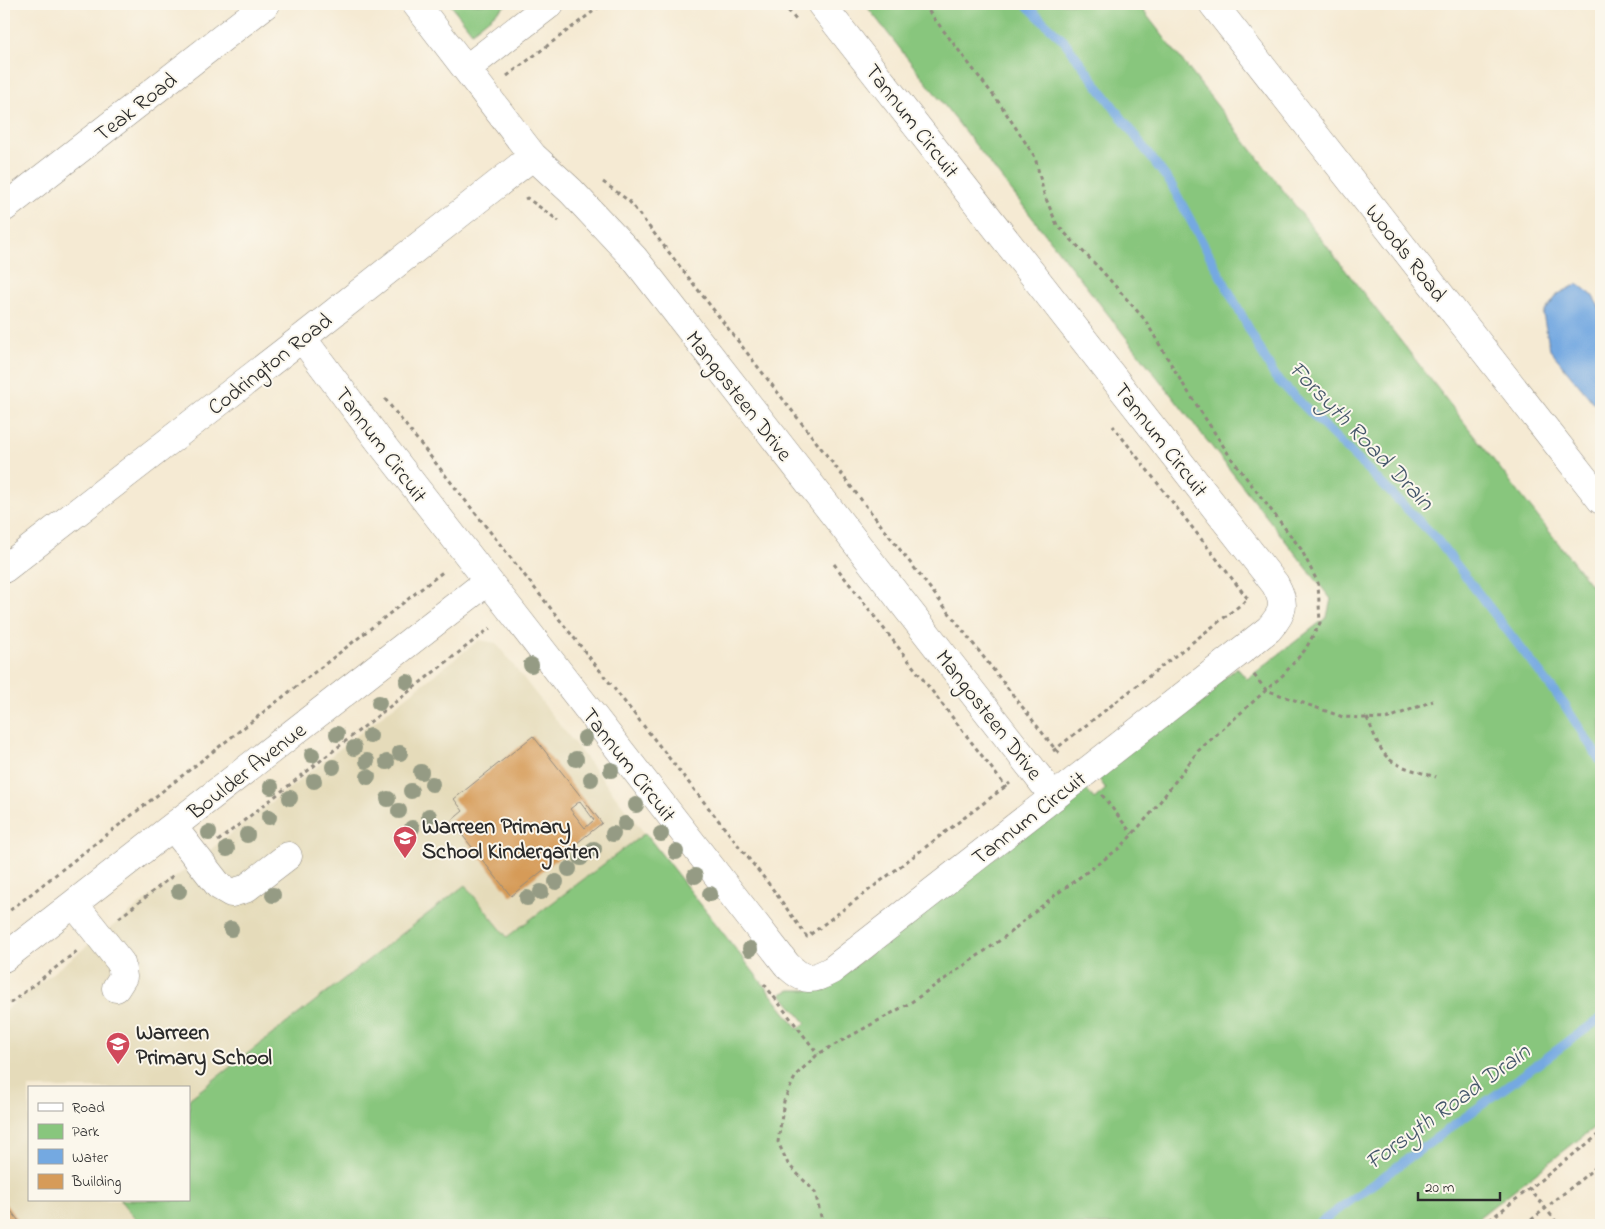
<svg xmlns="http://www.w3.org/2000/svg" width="1605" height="1229" viewBox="0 0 1605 1229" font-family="'Indie Flower',sans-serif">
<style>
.built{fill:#e5dbba;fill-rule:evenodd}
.green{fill:#88c67d;stroke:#5a7854}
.water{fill:#74a9e1;stroke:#506a86}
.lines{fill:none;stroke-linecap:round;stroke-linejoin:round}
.stream{stroke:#74a9e1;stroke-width:9}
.building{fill:#d69b59;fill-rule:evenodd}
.minor-casing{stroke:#908a7f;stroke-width:29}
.path{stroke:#908a7f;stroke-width:3;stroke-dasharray:4 4;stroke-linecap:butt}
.minor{stroke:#fff;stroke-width:28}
.tree{fill:#959b84}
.labels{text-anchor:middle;stroke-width:4;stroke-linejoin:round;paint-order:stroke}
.street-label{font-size:22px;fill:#2b2b2b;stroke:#fbf7ec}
.poi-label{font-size:22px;font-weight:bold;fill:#2b2b2b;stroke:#fbf7ec;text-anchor:start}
.water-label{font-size:24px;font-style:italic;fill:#45576b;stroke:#fbf7ec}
</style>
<rect width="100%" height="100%" fill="#fbf7ec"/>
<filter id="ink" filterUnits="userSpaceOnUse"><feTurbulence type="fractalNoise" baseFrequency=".02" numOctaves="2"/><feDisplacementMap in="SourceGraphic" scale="10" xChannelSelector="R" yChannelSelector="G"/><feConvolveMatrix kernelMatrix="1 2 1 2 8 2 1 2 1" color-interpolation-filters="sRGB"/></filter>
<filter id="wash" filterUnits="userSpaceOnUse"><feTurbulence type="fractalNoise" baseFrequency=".0096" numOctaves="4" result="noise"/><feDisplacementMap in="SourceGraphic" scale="20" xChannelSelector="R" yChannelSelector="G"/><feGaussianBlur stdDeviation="1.12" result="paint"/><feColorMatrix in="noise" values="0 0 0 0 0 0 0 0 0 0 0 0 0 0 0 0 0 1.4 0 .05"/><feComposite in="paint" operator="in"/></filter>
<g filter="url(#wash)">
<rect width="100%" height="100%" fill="#f5ead3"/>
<!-- built -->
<path class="built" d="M 479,640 L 496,643 L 798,1030 L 779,1225 L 4,1225 L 4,1011 ZM 29,1088 L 189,1088 L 189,1200 L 29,1200 Z"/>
<!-- green -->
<path class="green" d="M 450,4 L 507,4 L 472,32 Z
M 865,4 L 1138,4 L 1601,598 L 1601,1122 L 1469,1225 L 140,1225 L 120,1200 L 189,1200 L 189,1099 L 465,885 L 507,937 L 645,833 L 798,1029 L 806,1023 L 781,994 L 790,990 L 826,990 L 858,963 L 1085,787 L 1094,799 L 1106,789 L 1097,776 L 1237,668 L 1247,679 L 1327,617 L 1331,599 Z"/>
<!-- water -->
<path class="water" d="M 1578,284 L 1592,295 L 1601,310 L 1601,412 L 1550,350 L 1543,314 L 1558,294 Z"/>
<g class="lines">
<!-- stream -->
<path class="stream" d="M 1025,4 L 1065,42 L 1171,184 L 1275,377 L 1435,537 L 1564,704 L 1601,762
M 1317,1225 L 1601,1018"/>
</g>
<g id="blocks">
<!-- building -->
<path class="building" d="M 533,736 L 602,823 L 511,896 L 451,821 L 463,811 L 454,799 ZM 580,801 L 594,820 L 585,828 L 570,809 Z
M 4,1202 L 22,1225 L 4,1225 Z"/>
</g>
</g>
<g filter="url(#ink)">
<use href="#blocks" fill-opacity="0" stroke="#908a7f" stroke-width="1"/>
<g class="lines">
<defs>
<path id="minor" d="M 416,4 L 533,156 L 571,191 L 634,258 L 1054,797
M 1213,4 L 1601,500
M 466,69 L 550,4
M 4,208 L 266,4
M 302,338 L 380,442 L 787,965 C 805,982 811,981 832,970 L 1269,629 C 1284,612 1286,604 1275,584 L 821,4
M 4,569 L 302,338 L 533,156
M 173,827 L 219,886 L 231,893 L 245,889 L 288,856
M 74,904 L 121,963 L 123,977 L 116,988
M 4,958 L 488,581"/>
</defs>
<!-- minor casing -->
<use href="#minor" class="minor-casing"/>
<!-- path -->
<path class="path" d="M 783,4 L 797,21
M 507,76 L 603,4
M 603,182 L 629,201 L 1055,749 L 1062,755
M 525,199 L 527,198 L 559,221
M 385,399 L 772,888 L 807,937 L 1010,783
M 834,564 L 1006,787
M 1254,675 L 1266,690 L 1343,717 L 1386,719 L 1433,701
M 1367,718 C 1373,731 1378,748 1388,758 C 1397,767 1423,773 1436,777
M 1053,751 L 1248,599 L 1113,426
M 1102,795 L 1132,834
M 218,841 L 490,628
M 4,915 L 444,571
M 119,918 L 175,874
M 764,984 L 818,1054
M 4,1008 L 77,951
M 1529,1188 L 1559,1225
M 823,1225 L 815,1192 L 788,1164 L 778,1142 L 784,1101 L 796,1075 L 818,1054 L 910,1003 L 1002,939 L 1054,896 L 1121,847 L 1153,811 L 1198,751 L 1283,675 L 1305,650 L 1320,623 L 1318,583 L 1301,549 L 1231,458 L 1181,381 L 1145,320 L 1102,271 L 1057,225 L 1044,194 L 1035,157 L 1000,104 L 923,4
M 1483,1225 L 1601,1133
M 1525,1225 L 1601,1163"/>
<!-- minor -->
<use href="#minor" class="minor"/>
</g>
<!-- trees -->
<g class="tree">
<circle cx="531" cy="665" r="8"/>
<circle cx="407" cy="682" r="8"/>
<circle cx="379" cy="703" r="8"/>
<circle cx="337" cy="734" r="8"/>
<circle cx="370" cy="736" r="8"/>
<circle cx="585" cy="738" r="8"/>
<circle cx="354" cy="748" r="8"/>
<circle cx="400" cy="753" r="8"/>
<circle cx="312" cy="755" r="8"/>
<circle cx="576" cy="759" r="8"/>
<circle cx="367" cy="761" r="8"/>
<circle cx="387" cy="762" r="8"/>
<circle cx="333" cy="767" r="8"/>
<circle cx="611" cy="770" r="8"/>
<circle cx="421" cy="772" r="8"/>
<circle cx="368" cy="777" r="8"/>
<circle cx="591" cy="779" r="8"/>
<circle cx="314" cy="781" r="8"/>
<circle cx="432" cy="784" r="8"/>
<circle cx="271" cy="787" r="8"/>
<circle cx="411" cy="791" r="8"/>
<circle cx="290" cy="798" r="8"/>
<circle cx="388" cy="799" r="8"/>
<circle cx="636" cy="805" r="8"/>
<circle cx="399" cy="811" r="8"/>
<circle cx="429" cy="816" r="8"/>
<circle cx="269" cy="817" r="8"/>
<circle cx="625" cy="824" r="8"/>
<circle cx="412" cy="828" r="8"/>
<circle cx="209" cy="833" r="8"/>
<circle cx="613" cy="834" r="8"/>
<circle cx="661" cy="834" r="8"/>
<circle cx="247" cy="835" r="8"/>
<circle cx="227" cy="849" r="8"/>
<circle cx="594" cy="849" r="8"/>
<circle cx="676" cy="852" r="8"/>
<circle cx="581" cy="858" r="8"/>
<circle cx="569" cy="869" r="8"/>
<circle cx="695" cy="876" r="8"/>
<circle cx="556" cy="882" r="8"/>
<circle cx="179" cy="891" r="8"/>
<circle cx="541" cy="892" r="8"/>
<circle cx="710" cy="894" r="8"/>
<circle cx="273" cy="895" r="8"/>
<circle cx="527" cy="898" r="8"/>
<circle cx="231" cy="929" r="8"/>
<circle cx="750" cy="949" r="8"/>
</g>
</g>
<!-- icons -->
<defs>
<symbol id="school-pin" viewBox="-11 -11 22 30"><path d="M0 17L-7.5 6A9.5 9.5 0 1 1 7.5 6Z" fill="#d1495b" stroke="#fbf7ec"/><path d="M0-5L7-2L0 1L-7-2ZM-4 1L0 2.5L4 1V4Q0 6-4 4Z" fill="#fff"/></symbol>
</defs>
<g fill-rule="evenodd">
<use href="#school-pin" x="391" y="824" width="28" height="38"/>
<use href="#school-pin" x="104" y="1030" width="28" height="38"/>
</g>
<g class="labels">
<!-- street labels -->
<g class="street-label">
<text transform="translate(135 106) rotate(-38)" y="8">Teak Road</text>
<text transform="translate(913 120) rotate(52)" y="8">Tannum Circuit</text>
<text transform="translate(1407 252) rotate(52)" y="8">Woods Road</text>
<text transform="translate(269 363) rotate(-38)" y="8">Codrington Road</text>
<text transform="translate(740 395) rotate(52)" y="8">Mangosteen Drive</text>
<text transform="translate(1162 439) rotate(52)" y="8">Tannum Circuit</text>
<text transform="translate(382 444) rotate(53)" y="8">Tannum Circuit</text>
<text transform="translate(990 714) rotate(52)" y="8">Mangosteen Drive</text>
<text transform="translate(630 764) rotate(52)" y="8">Tannum Circuit</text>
<text transform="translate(246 770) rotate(-38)" y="8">Boulder Avenue</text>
<text transform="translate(1028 817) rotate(-38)" y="8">Tannum Circuit</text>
</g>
<!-- poi labels -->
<g class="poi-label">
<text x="422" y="833">Warreen Primary<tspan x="422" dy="25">School Kindergarten</tspan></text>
<text x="136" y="1039">Warreen<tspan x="136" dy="25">Primary School</tspan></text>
</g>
<!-- water labels -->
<g class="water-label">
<text transform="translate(1362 435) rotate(46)" y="8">Forsyth Road Drain</text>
<text transform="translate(1447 1106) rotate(-36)" y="8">Forsyth Road Drain</text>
</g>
</g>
<!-- margin -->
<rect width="1605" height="1229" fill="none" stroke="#fbf7ec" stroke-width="20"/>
<!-- legend -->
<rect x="28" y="1086" width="162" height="115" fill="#fbf7ec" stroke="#a8a59f"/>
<rect x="38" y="1103" width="25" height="8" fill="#ffffff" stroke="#a8a59f"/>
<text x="72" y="1112" font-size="15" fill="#2b2b2b">Road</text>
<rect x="38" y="1124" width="25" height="15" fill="#88c67d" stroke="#a8a59f"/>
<text x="72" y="1136" font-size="15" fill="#2b2b2b">Park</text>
<rect x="38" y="1149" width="25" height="15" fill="#74a9e1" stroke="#a8a59f"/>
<text x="72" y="1162" font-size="15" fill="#2b2b2b">Water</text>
<rect x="38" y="1174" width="25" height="15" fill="#d69b59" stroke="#a8a59f"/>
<text x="72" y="1186" font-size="15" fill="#2b2b2b">Building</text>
<!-- scale -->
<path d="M1418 1192v8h82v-8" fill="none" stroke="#2b2b2b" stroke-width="2.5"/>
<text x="1425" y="1192" font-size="15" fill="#2b2b2b" stroke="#fbf7ec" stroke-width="4" paint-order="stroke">20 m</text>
</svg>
